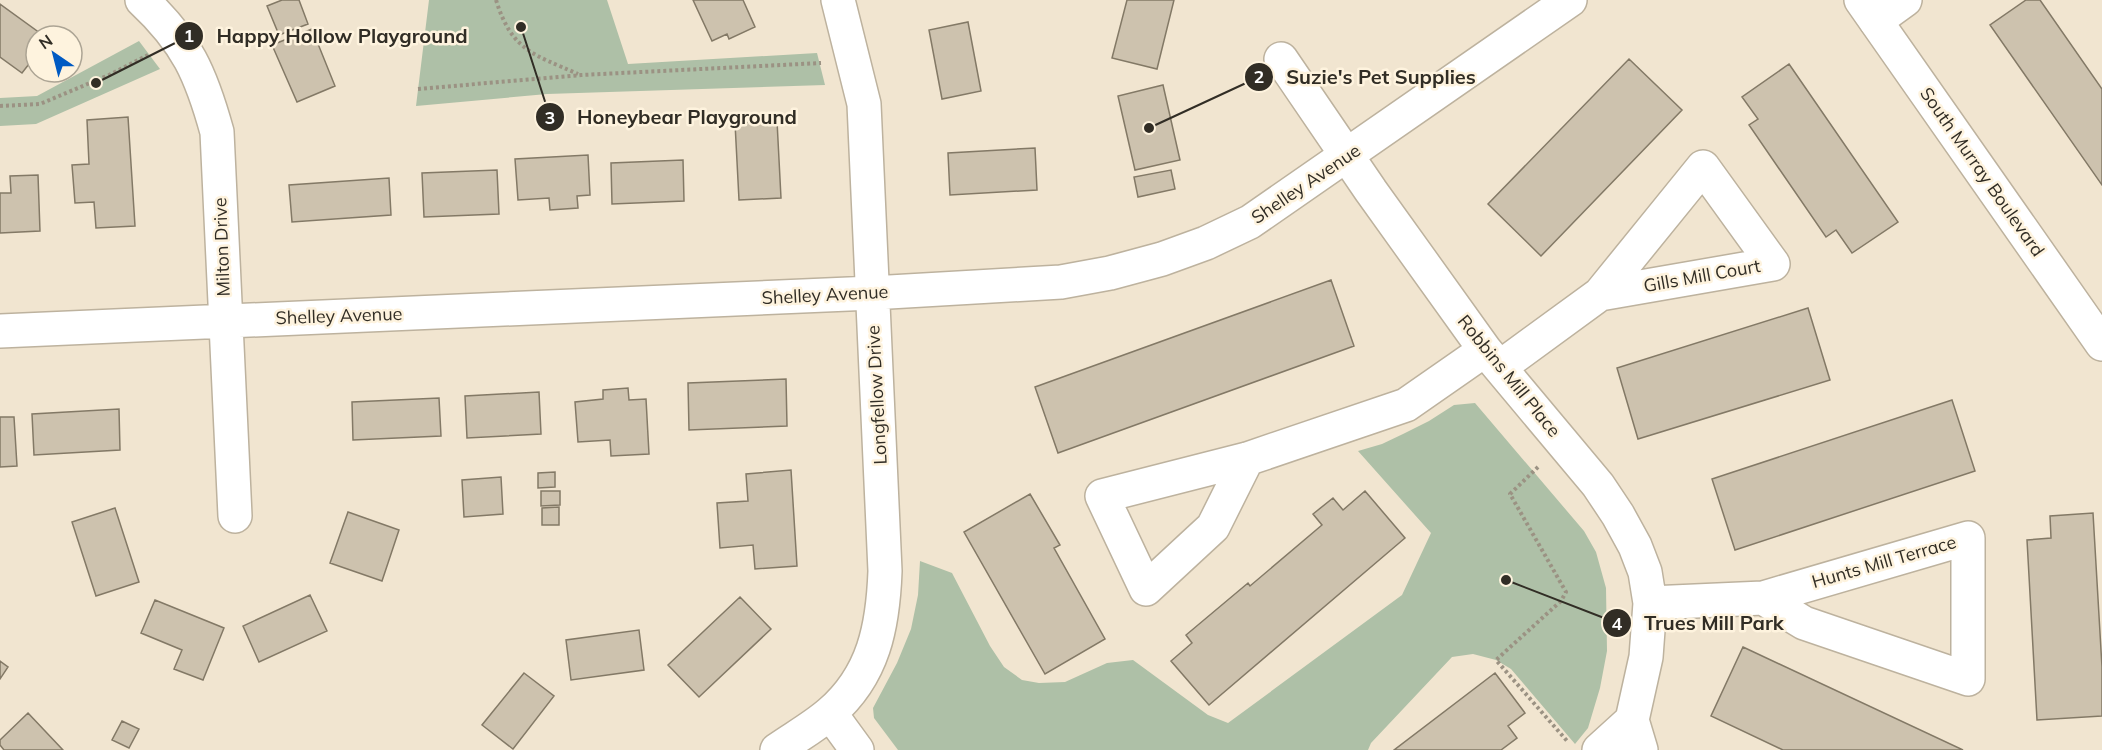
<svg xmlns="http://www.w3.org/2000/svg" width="2102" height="750" viewBox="0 0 2102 750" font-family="Mulish,sans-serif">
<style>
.green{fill:#aec0a7}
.building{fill:#cdc2ae;stroke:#837966;stroke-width:1.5}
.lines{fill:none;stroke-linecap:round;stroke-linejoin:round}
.minor-casing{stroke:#bdb29e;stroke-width:36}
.major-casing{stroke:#bdb29e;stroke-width:36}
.path{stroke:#9b9283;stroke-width:4;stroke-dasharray:3 3;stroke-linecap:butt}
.minor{stroke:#fff;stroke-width:33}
.major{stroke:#fff;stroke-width:33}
.labels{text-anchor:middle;stroke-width:5;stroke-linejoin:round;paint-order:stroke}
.street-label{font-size:18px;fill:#312d25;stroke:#fef3de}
.leader{fill:none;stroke:#312d25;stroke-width:2}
.callout-dot{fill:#312d25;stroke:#fef3de;stroke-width:2}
.mark-label{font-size:18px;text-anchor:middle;font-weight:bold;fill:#fff}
.callout-label{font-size:20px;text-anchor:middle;font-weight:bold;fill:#312d25;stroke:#fef3de;stroke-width:5;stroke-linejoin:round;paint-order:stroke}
</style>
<rect width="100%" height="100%" fill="#f1e5d0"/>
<!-- green -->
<path class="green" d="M 429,0 L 607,0 L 628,64 L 817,53 L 825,85 L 547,94 L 416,106 Z
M 139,41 L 160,69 L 36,124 L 0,126 L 0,98 L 37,96 Z
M 1475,403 L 1584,531 L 1596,552 L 1606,588 L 1607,651 L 1600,688 L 1588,728 L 1575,744 L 1511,669 L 1496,660 L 1473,654 L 1452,657 L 1371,743 L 1368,750 L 898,750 L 874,718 L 873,708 L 897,663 L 911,629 L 918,595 L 920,561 L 952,573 L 990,646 L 1004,667 L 1022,680 L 1039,683 L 1065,682 L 1107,663 L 1133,660 L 1208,715 L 1228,723 L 1402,595 L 1431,533 L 1358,451 L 1382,444 L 1403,434 L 1429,421 L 1454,405 Z"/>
<!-- building -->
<path class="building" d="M 282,0 L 299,0 L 308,24 L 279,35 L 267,6 Z
M 693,0 L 743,0 L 755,27 L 729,39 L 727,34 L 712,41 Z
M 1127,0 L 1174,0 L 1157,69 L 1112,58 Z
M 2026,0 L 2040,0 L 2102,89 L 2102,185 L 1990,25 Z
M 0,4 L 44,36 L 36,36 L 36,55 L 22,73 L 0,57 Z
M 968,22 L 981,91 L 942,99 L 929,30 Z
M 312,29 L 335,86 L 297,102 L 272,45 Z
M 1629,59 L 1682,110 L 1541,256 L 1488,204 Z
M 1789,64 L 1898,222 L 1852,253 L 1836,230 L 1826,237 L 1749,125 L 1758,119 L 1742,97 Z
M 1163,85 L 1180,160 L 1135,170 L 1118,96 Z
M 128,117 L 135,226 L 96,228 L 94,202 L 75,203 L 72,165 L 89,164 L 87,120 Z
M 777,121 L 781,198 L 739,200 L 735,123 Z
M 1035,148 L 1037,190 L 950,195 L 948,153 Z
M 588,155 L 590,195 L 577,196 L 578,208 L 550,210 L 549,198 L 518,200 L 515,159 Z
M 683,160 L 684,201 L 612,204 L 611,163 Z
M 497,170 L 499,214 L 424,217 L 422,173 Z
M 1171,170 L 1175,189 L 1138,197 L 1134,177 Z
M 38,175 L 40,231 L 0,233 L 0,193 L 11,193 L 10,176 Z
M 389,178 L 391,215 L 292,222 L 289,185 Z
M 1331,280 L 1354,346 L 1058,453 L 1035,387 Z
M 1808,308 L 1830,380 L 1638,439 L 1617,368 Z
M 786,379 L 787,426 L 689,430 L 688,383 Z
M 628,388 L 629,400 L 646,399 L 649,454 L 611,456 L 610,440 L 578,442 L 575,402 L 603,399 L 603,390 Z
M 539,392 L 541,434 L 467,438 L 465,396 Z
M 439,398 L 441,436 L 353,440 L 352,402 Z
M 1952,400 L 1975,471 L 1735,550 L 1712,479 Z
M 119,409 L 120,450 L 34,455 L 32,414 Z
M 0,417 L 14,417 L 17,466 L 0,467 Z
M 791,470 L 797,566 L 755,569 L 753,545 L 720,548 L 717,503 L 748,501 L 746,474 Z
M 555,472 L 555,487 L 538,488 L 538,473 Z
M 501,477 L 503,514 L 464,517 L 462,480 Z
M 541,491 L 560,491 L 560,505 L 541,506 Z
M 1365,491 L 1405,538 L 1209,705 L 1171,661 L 1192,643 L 1186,635 L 1248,583 L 1250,586 L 1322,525 L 1313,514 L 1333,498 L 1343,510 Z
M 1030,494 L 1060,545 L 1054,548 L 1105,639 L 1045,674 L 964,532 Z
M 559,507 L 559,525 L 542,525 L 542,508 Z
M 115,508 L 139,582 L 96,596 L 72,522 Z
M 348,512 L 399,530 L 382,581 L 330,563 Z
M 2093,513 L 2102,667 L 2102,716 L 2037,720 L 2027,540 L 2051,538 L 2050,516 Z
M 310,595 L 327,631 L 259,662 L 243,626 Z
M 740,597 L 771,629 L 699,697 L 668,665 Z
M 155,600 L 224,628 L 203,680 L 174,669 L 182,650 L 141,633 Z
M 639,630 L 644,670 L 571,680 L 566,640 Z
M 1743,647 L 1963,750 L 1783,750 L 1711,716 Z
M 0,661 L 8,667 L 0,679 Z
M 524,673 L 554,696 L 513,749 L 482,725 Z
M 1495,673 L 1525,713 L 1508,726 L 1517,738 L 1501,750 L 1394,750 Z
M 28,713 L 63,750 L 4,750 L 0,745 L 0,740 Z
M 122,721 L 139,729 L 129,748 L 112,740 Z"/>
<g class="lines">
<defs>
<path id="minor" d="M 142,0 C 187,42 201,74 217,132 L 235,516
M 1876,21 L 1905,0
M 1281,59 L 1371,191 L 1485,350 L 1598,485 L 1618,515 L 1635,546 L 1645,572 L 1650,603 L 1646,657 L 1632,720 L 1641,750
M 0,331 L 872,293 L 1061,282 L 1110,273 L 1162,259 L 1206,243 L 1250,222 L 1570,0
M 1500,367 L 1600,294 L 1773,264 L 1703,167 L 1600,294
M 1247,459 L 1213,527 L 1146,589 L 1102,496 L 1247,459 L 1406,405 L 1485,350
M 1650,603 L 1763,598 L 1804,623 L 1968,679 L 1968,538 L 1763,598
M 830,713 L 857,750
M 777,750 C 794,738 814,727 830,713 C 874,675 883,626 885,571 L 864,104 L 838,0
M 1599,750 L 1632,720"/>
<path id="major" d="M 1861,0 L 2102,344"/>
</defs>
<!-- minor casing -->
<use href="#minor" class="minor-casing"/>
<!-- major casing -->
<use href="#major" class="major-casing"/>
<!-- path -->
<path class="path" d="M 496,0 C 512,51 533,54 578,74
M 418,89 L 581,75 L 821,63
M 0,106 L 40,104 L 109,75 L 148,55
M 1538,467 L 1510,494 L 1566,592 L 1561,601 L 1496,660 L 1568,742"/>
<!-- minor -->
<use href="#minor" class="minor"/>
<!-- major -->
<use href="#major" class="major"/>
</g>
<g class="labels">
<!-- street labels -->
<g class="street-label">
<text transform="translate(1982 172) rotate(55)" y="6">South Murray Boulevard</text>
<text transform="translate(1306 184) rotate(-34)" y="6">Shelley Avenue</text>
<text transform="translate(222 247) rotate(-92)" y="6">Milton Drive</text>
<text transform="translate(1702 276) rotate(-10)" y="6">Gills Mill Court</text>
<text transform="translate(825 295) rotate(-3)" y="6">Shelley Avenue</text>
<text transform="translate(339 316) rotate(-2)" y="6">Shelley Avenue</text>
<text transform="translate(1509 376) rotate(51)" y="6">Robbins Mill Place</text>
<text transform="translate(877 395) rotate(-93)" y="6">Longfellow Drive</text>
<text transform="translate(1884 562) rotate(-16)" y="6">Hunts Mill Terrace</text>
</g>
</g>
<!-- callouts -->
<path class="leader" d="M96 83L189 36M1149 128L1259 77M521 27L550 117M1506 580L1617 623"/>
<g class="callout-dot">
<circle cx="96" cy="83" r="6"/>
<circle cx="1149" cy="128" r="6"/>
<circle cx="521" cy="27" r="6"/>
<circle cx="1506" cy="580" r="6"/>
<circle cx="189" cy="36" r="15"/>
<circle cx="1259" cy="77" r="15"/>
<circle cx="550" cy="117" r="15"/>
<circle cx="1617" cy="623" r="15"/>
</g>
<g class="mark-label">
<text x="189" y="42">1</text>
<text x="1259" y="83">2</text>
<text x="550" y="124">3</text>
<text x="1617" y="630">4</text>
</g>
<g class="callout-label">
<text x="342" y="43">Happy Hollow Playground</text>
<text x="1381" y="84">Suzie's Pet Supplies</text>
<text x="687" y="124">Honeybear Playground</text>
<text x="1714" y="630">Trues Mill Park</text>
</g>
<!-- north arrow -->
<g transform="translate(54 54) rotate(325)"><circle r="28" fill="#fef3de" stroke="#aca494" stroke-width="1.5"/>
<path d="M0-4.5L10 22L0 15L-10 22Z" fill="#005ac3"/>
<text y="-9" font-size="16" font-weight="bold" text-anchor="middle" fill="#312d25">N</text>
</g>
</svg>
